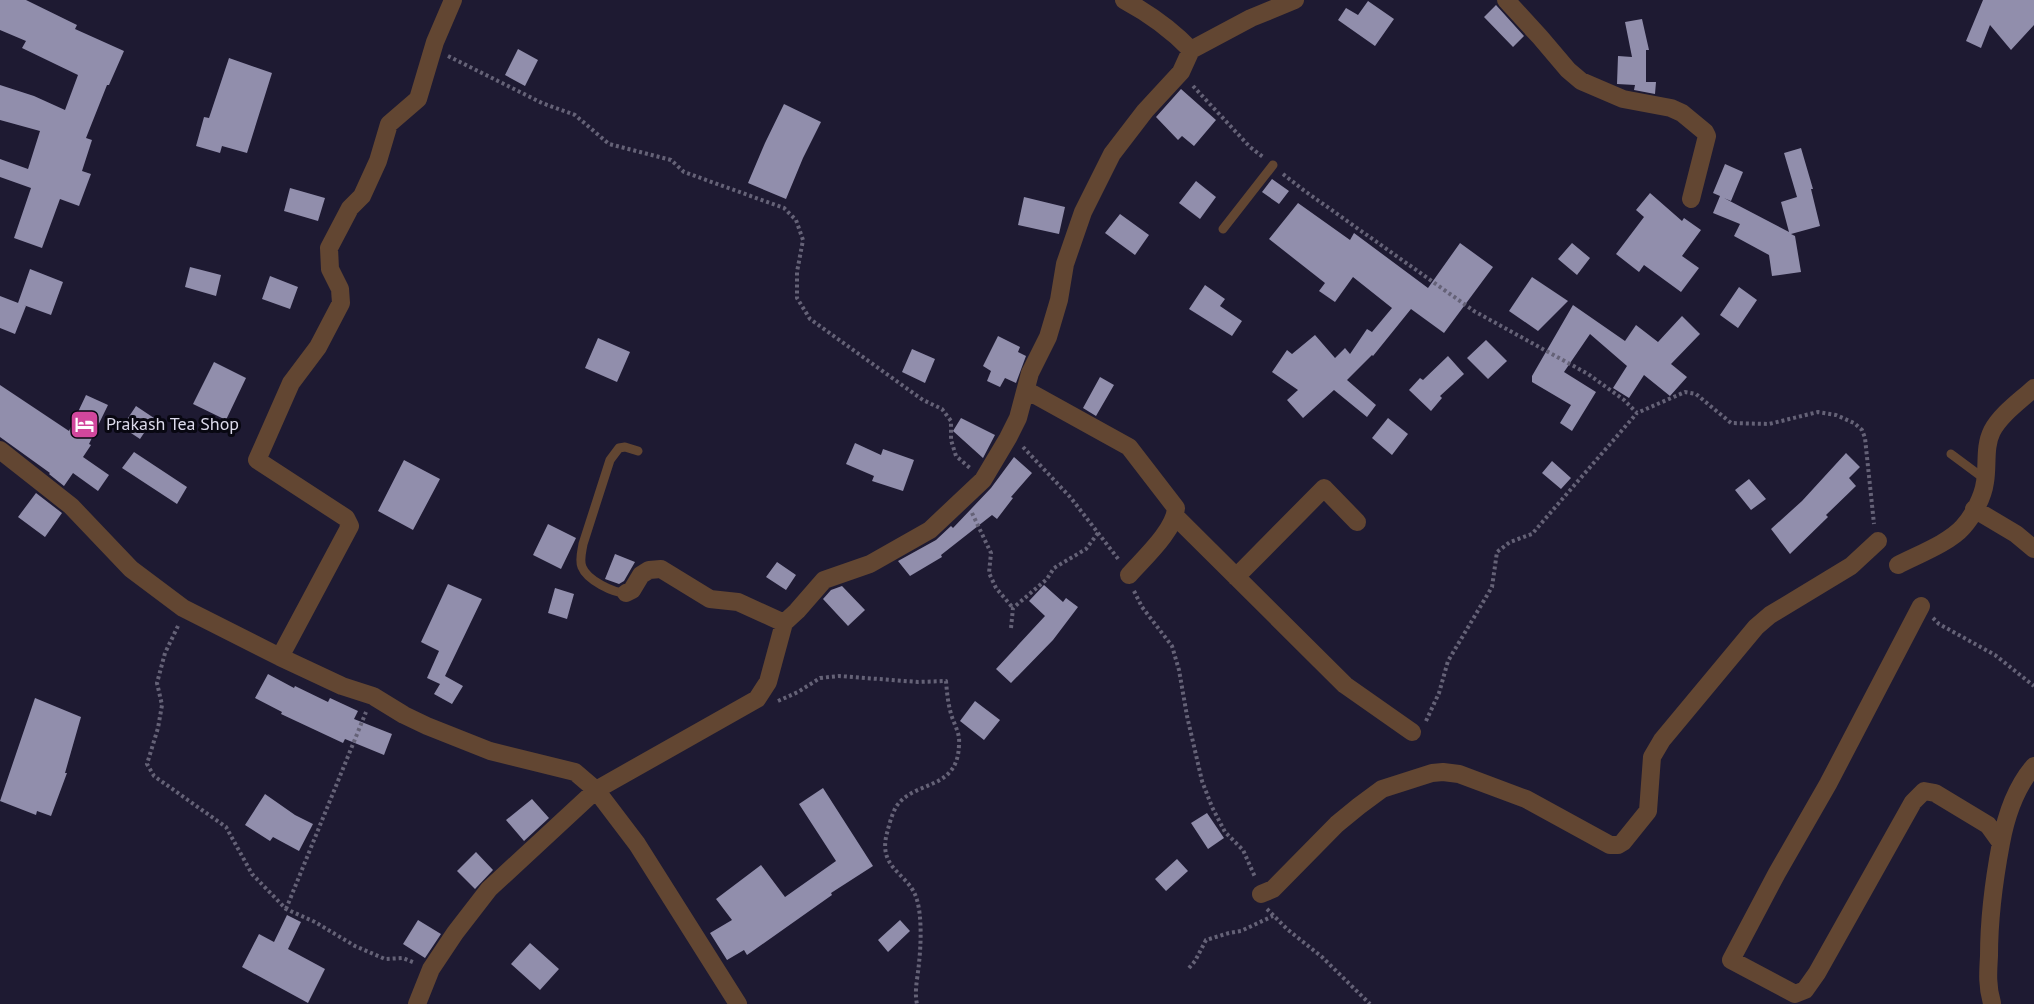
<svg xmlns="http://www.w3.org/2000/svg" width="2034" height="1004" viewBox="0 0 2034 1004" font-family="'PT Sans',sans-serif">
<style>
.building{fill:#918eac}
.lines{fill:none;stroke-linecap:round;stroke-linejoin:round}
.path{stroke:#656277;stroke-width:4;stroke-dasharray:3 3;stroke-linecap:butt}
.service{stroke:#624632;stroke-width:9}
.minor{stroke:#624632;stroke-width:18}
.labels{text-anchor:middle;stroke-width:6;stroke-linejoin:round;paint-order:stroke}
.poi-label{font-size:18px;fill:#dcdaeb;stroke:#080711;text-anchor:start}
</style>
<rect width="100%" height="100%" fill="#1e1a32"/>
<!-- building -->
<path class="building" d="M 0,0 L 26,0 L 77,25 L 75,29 L 124,51 L 109,85 L 107,85 L 86,138 L 92,140 L 82,171 L 91,174 L 79,206 L 60,199 L 42,248 L 14,238 L 31,188 L 0,177 L 0,159 L 28,169 L 40,131 L 0,120 L 0,85 L 34,96 L 65,110 L 78,75 L 22,48 L 26,41 L 0,30 Z
M 1983,0 L 2034,0 L 2034,25 L 2011,50 L 1990,25 L 1981,48 L 1966,41 Z
M 1368,1 L 1394,19 L 1375,46 L 1338,20 L 1346,8 L 1358,15 Z
M 1496,5 L 1524,36 L 1513,47 L 1484,17 Z
M 1642,19 L 1649,50 L 1646,50 L 1646,82 L 1656,82 L 1655,94 L 1634,90 L 1635,85 L 1617,84 L 1618,56 L 1632,57 L 1625,22 Z
M 518,49 L 538,60 L 525,86 L 505,75 Z
M 229,58 L 272,73 L 247,153 L 222,146 L 220,153 L 196,146 L 204,117 L 209,118 Z
M 1181,89 L 1216,120 L 1194,146 L 1182,136 L 1178,140 L 1156,117 Z
M 784,104 L 821,122 L 803,158 L 786,199 L 748,183 L 765,143 Z
M 1801,148 L 1813,189 L 1811,189 L 1820,226 L 1791,234 L 1795,236 L 1801,272 L 1772,276 L 1769,255 L 1734,236 L 1740,224 L 1713,213 L 1720,196 L 1713,193 L 1725,164 L 1743,172 L 1731,201 L 1724,198 L 1789,232 L 1781,202 L 1797,197 L 1784,153 Z
M 1272,179 L 1289,191 L 1279,204 L 1262,192 Z
M 1196,181 L 1216,197 L 1200,219 L 1179,203 Z
M 290,188 L 325,198 L 318,221 L 284,211 Z
M 1650,193 L 1682,221 L 1684,218 L 1701,230 L 1682,256 L 1699,268 L 1681,292 L 1644,265 L 1639,272 L 1616,254 L 1644,217 L 1636,210 Z
M 1024,197 L 1065,207 L 1059,234 L 1018,225 Z
M 1298,203 L 1350,240 L 1354,233 L 1428,288 L 1460,243 L 1493,267 L 1444,333 L 1411,309 L 1373,356 L 1372,355 L 1347,380 L 1376,405 L 1367,417 L 1334,390 L 1303,418 L 1287,400 L 1298,390 L 1272,372 L 1287,350 L 1292,354 L 1315,335 L 1335,358 L 1345,348 L 1350,354 L 1367,329 L 1372,332 L 1392,308 L 1353,277 L 1335,302 L 1319,291 L 1325,283 L 1269,239 Z
M 1120,214 L 1149,235 L 1135,255 L 1105,233 Z
M 1572,243 L 1590,258 L 1577,275 L 1558,259 Z
M 190,267 L 221,275 L 216,296 L 185,287 Z
M 30,269 L 63,282 L 51,315 L 18,303 Z
M 270,276 L 298,287 L 290,309 L 262,299 Z
M 1532,277 L 1568,301 L 1538,331 L 1509,311 Z
M 1205,285 L 1225,299 L 1220,306 L 1242,321 L 1232,336 L 1189,309 Z
M 1739,287 L 1757,300 L 1738,328 L 1720,315 Z
M 0,296 L 26,306 L 15,334 L 0,328 Z
M 1573,305 L 1625,341 L 1636,325 L 1658,342 L 1682,316 L 1700,334 L 1671,364 L 1687,377 L 1670,396 L 1644,375 L 1629,398 L 1613,388 L 1627,366 L 1590,334 L 1564,372 L 1596,392 L 1572,431 L 1560,423 L 1571,405 L 1532,382 L 1532,376 Z
M 998,336 L 1020,347 L 1018,352 L 1026,356 L 1016,383 L 1005,378 L 1000,387 L 987,381 L 991,371 L 983,366 Z
M 598,338 L 630,352 L 617,382 L 585,368 Z
M 1486,340 L 1507,361 L 1488,379 L 1467,358 Z
M 912,349 L 935,359 L 925,383 L 902,372 Z
M 1448,356 L 1464,374 L 1440,396 L 1442,398 L 1431,411 L 1409,390 L 1420,378 L 1423,380 Z
M 214,362 L 246,378 L 226,420 L 193,404 Z
M 1100,377 L 1114,385 L 1096,416 L 1083,408 Z
M 0,385 L 69,431 L 86,395 L 108,405 L 89,444 L 91,445 L 83,457 L 109,475 L 98,491 L 73,473 L 64,486 L 49,474 L 50,473 L 0,437 Z
M 136,406 L 154,418 L 140,439 L 122,427 Z
M 961,418 L 995,435 L 983,458 L 953,431 Z
M 1388,418 L 1408,434 L 1392,455 L 1372,438 Z
M 855,443 L 881,455 L 883,449 L 914,460 L 903,491 L 872,481 L 874,476 L 846,464 Z
M 134,452 L 187,487 L 177,504 L 122,468 Z
M 1846,453 L 1860,467 L 1849,478 L 1856,486 L 1826,515 L 1828,517 L 1790,554 L 1771,529 L 1802,501 Z
M 1014,457 L 1032,473 L 1011,497 L 1013,498 L 997,519 L 992,515 L 941,555 L 942,557 L 910,576 L 898,561 L 936,540 L 951,526 L 953,528 L 991,488 Z
M 404,460 L 440,479 L 413,530 L 378,511 Z
M 1552,461 L 1571,478 L 1561,489 L 1542,473 Z
M 1749,479 L 1766,499 L 1751,510 L 1735,490 Z
M 36,493 L 62,513 L 45,537 L 18,517 Z
M 548,524 L 576,538 L 561,569 L 533,555 Z
M 615,554 L 635,562 L 624,581 L 619,584 L 605,579 Z
M 777,562 L 796,575 L 786,590 L 766,577 Z
M 448,584 L 482,599 L 445,676 L 463,686 L 452,704 L 434,694 L 440,684 L 427,678 L 439,651 L 421,642 Z
M 1044,585 L 1063,602 L 1066,598 L 1078,607 L 1053,640 L 1011,683 L 996,669 L 1045,616 L 1029,601 Z
M 842,586 L 865,610 L 848,626 L 823,599 L 831,590 Z
M 555,588 L 574,594 L 567,619 L 548,613 Z
M 268,674 L 294,688 L 295,686 L 328,702 L 330,698 L 358,711 L 354,719 L 392,734 L 384,755 L 345,739 L 343,743 L 281,714 L 282,712 L 255,698 Z
M 35,698 L 81,717 L 65,773 L 67,773 L 51,816 L 37,811 L 36,815 L 0,801 Z
M 975,701 L 1000,720 L 984,740 L 960,721 Z
M 823,788 L 873,866 L 831,893 L 832,895 L 747,955 L 744,950 L 727,960 L 710,933 L 732,920 L 716,899 L 761,865 L 785,897 L 836,861 L 799,804 Z
M 265,794 L 295,815 L 313,824 L 299,851 L 273,837 L 270,841 L 245,825 Z
M 532,799 L 549,818 L 524,841 L 506,820 Z
M 1207,813 L 1224,838 L 1208,849 L 1191,823 Z
M 476,852 L 493,870 L 475,889 L 457,871 Z
M 1177,859 L 1188,871 L 1166,891 L 1155,879 Z
M 287,915 L 301,922 L 288,949 L 325,969 L 308,1003 L 242,967 L 259,934 L 274,942 Z
M 418,920 L 441,934 L 425,958 L 403,944 Z
M 900,920 L 910,931 L 888,952 L 878,940 Z
M 530,943 L 559,969 L 540,990 L 511,964 Z"/>
<g class="lines">
<!-- path -->
<path class="path" d="M 448,56 L 542,103 L 575,115 L 609,144 L 671,160 L 684,172 L 784,208 L 796,220 L 803,240 L 797,272 L 797,298 L 810,319 L 923,400 L 942,409 L 951,421 L 951,440 L 956,456 L 970,468
M 1193,86 L 1250,147 L 1263,157
M 1283,174 L 1302,189 L 1474,311 L 1588,374 L 1624,400 L 1637,413 L 1685,392 L 1696,394 L 1731,423 L 1769,424 L 1818,412 L 1836,415 L 1854,423 L 1862,430 L 1865,438 L 1874,524
M 1023,447 L 1071,498 L 1119,560
M 972,513 L 991,553 L 989,573 L 996,588 L 1013,608
M 1134,591 L 1142,607 L 1172,646 L 1179,670 L 1187,716 L 1202,781 L 1212,807 L 1225,832 L 1243,850 L 1255,877
M 1933,618 L 1939,624 L 1995,655 L 2034,686
M 178,626 L 165,653 L 157,683 L 162,705 L 158,728 L 147,764 L 154,776 L 226,827 L 252,874 L 286,909 L 315,922 L 355,946 L 385,959 L 403,958 L 415,963
M 1011,628 L 1013,608 L 1047,579 L 1054,568 L 1086,549 L 1098,533
M 778,701 L 798,692 L 820,678 L 839,676 L 918,682 L 946,681 C 947,693 948,705 952,717 C 955,726 960,734 959,743 C 959,792 914,779 896,807 C 892,814 889,825 887,833 C 877,870 910,873 917,900 C 922,917 921,945 919,963 C 918,976 914,991 917,1004
M 1426,721 L 1439,693 L 1448,661 L 1492,587 L 1497,552 L 1510,542 L 1532,534 L 1637,413
M 286,909 L 366,712
M 1267,909 L 1287,929 L 1322,957 L 1370,1004
M 1189,968 L 1195,961 L 1206,940 L 1229,933 L 1241,931 L 1273,916"/>
<!-- service -->
<path class="service" d="M 1223,229 L 1273,165
M 1951,454 L 1986,480
M 626,593 C 613,593 587,580 582,567 C 579,560 582,551 583,544 L 610,460 L 619,448 L 625,447 L 638,451"/>
<!-- minor -->
<path class="minor" d="M 1124,0 C 1150,14 1171,29 1191,50
M 1506,0 L 1540,37 L 1568,70 L 1581,81 L 1623,99 L 1671,108 L 1682,113 L 1705,132 L 1707,136 L 1691,199
M 1026,390 L 1129,447 L 1176,508 C 1175,530 1144,558 1129,575
M 0,450 L 71,506 L 131,569 L 183,608 L 280,657 L 342,686 L 373,696 L 404,715 L 427,726 L 490,751 L 575,772 L 596,790 L 637,844 L 738,1004
M 1974,509 L 2016,534 L 2034,549
M 1176,517 L 1345,685 L 1412,732
M 1898,565 C 1917,555 1949,543 1963,527 C 1973,516 1983,497 1985,482 C 1988,465 1984,447 1992,431 C 2001,414 2020,401 2034,388
M 1236,577 L 1324,488 L 1357,522
M 626,593 L 632,590 L 641,575 L 649,570 L 661,569 L 710,599 L 738,602 L 784,623
M 1921,606 L 1828,784 L 1777,873 L 1731,960 L 1795,994 L 1805,990 L 1817,973 L 1913,802 L 1924,791 L 1935,793 L 1988,825 L 2001,843 C 1994,880 1989,917 1989,956 C 1988,972 1987,987 1992,1003
M 280,657 L 350,526 L 346,518 L 257,460 L 291,383 L 318,347 L 341,303 L 340,289 L 330,269 L 329,248 L 350,208 L 362,196 L 378,161 L 389,124 L 418,99 L 435,42 L 453,0
M 2001,843 C 2006,816 2016,787 2034,766
M 1261,894 L 1273,889 L 1337,824 L 1359,806 L 1382,789 L 1432,773 L 1443,772 L 1459,774 L 1526,799 L 1610,845 L 1618,845 L 1623,842 L 1648,811 L 1652,757 L 1662,740 L 1756,627 L 1770,615 L 1851,566 L 1878,541
M 417,1004 L 431,969 L 455,933 L 489,889 L 596,790 L 757,699 L 768,682 L 784,623 L 797,611 L 824,580 L 870,564 L 930,530 L 983,480 L 1008,438 L 1018,418 L 1030,373 L 1048,337 L 1059,300 L 1065,264 L 1083,212 L 1112,154 L 1145,111 L 1181,72 L 1191,50 L 1251,18 L 1295,0"/>
</g>
<!-- icons -->
<defs>
<symbol id="hotel-square" viewBox="-11 -11 22 22"><rect x="-9" y="-9" width="18" height="18" rx="4" fill="#d1479c" stroke="#080711"/><path d="M-6-4.5h1.5V1H6V5H4.5V3h-9V5H-6ZM-4 0a1.8 1.8 0 1 1 3.6 0ZM.5 0V-2.5h3Q6-2.5 6 0Z" fill="#fff"/></symbol>
</defs>
<g fill-rule="evenodd">
<use href="#hotel-square" x="68" y="408" width="33" height="33"/>
</g>
<g class="labels">
<!-- poi labels -->
<g class="poi-label">
<text x="106" y="430">Prakash Tea Shop</text>
</g>
</g>
</svg>
